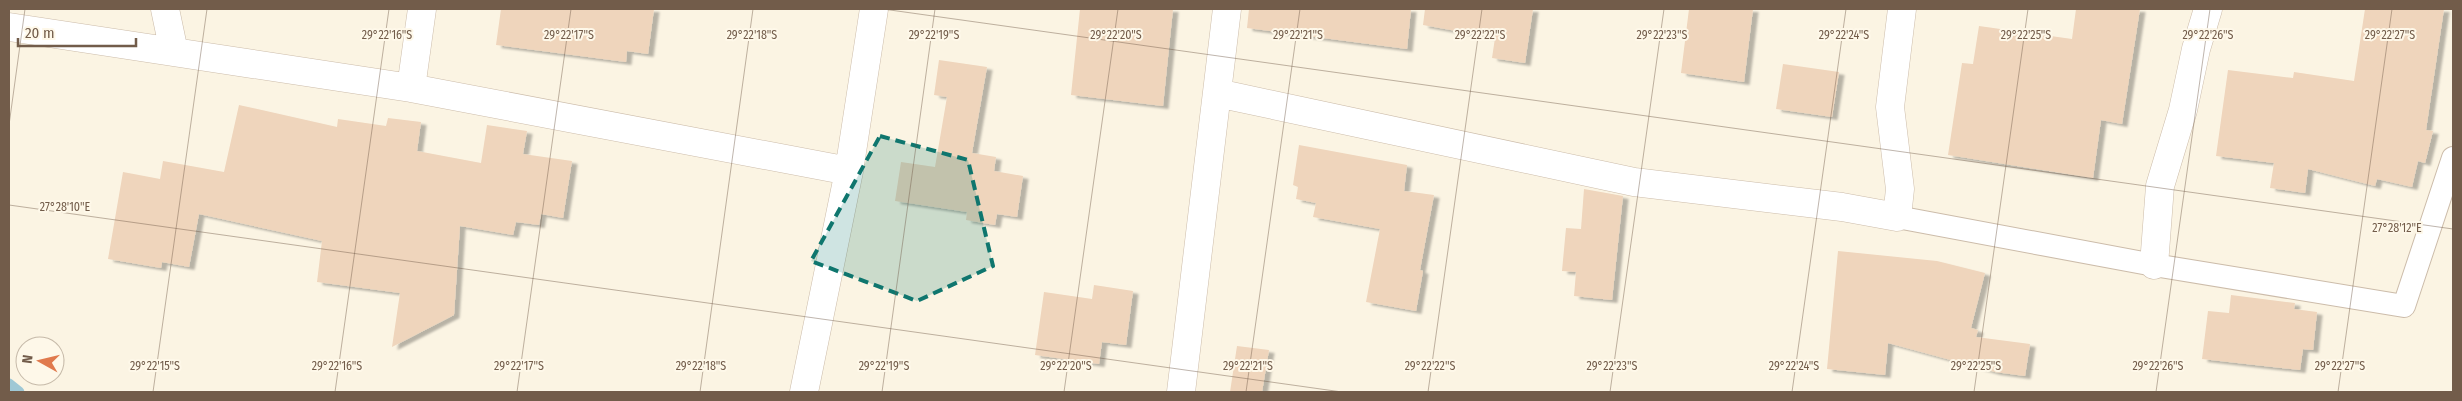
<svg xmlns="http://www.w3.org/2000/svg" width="2462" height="401" viewBox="0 0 2462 401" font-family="'Fira Sans Condensed',sans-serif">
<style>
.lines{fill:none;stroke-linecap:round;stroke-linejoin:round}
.stream{stroke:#9fc8d5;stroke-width:11}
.building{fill:#efd5bc;filter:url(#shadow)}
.service-casing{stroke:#ccbcaa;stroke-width:24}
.minor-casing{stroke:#ccbcaa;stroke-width:29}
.service{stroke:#fff;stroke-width:22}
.minor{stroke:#fff;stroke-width:28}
.marked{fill:#0f766e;fill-opacity:0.2;stroke:#0f766e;stroke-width:4;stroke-dasharray:10 6;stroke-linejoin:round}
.ticks{fill:none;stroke:#725c4a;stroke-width:1;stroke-opacity:0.45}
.ticks-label{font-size:12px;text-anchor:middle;fill:#725c4a;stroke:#fef8e9;stroke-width:4;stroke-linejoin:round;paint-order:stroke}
</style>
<defs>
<filter id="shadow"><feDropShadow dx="5.5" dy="3" stdDeviation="1" flood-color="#0004"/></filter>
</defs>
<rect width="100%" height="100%" fill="#fbf4e3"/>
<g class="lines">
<!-- stream -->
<path class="stream" d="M 9,384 L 19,392"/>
</g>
<!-- building -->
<path class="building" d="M 501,9 L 654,9 L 648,54 L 627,51 L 626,62 L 496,45 Z
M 1080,9 L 1173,9 L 1163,106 L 1071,95 Z
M 1249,9 L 1411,9 L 1407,49 L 1247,28 Z
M 1425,9 L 1533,9 L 1525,63 L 1492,58 L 1495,38 L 1423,25 Z
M 1689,9 L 1753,9 L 1744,82 L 1681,73 Z
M 2076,9 L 2140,9 L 2122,124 L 2101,120 L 2093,178 L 1948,155 L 1962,63 L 1973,64 L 1979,26 L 2072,39 Z
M 2365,9 L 2444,9 L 2426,130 L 2433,131 L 2425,163 L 2418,161 L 2412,187 L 2377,179 L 2375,186 L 2308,169 L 2305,193 L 2270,188 L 2274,163 L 2216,156 L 2228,70 L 2293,78 L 2294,72 L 2354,81 Z
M 939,60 L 987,67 L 972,153 L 996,157 L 994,171 L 1023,176 L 1017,217 L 997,214 L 995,225 L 966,220 L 967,212 L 895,201 L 901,162 L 935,167 L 947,97 L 934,95 Z
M 1783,64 L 1839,72 L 1832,117 L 1776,109 Z
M 239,105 L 337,127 L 338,119 L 386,126 L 388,118 L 421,122 L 417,151 L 481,163 L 487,125 L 527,131 L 523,154 L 572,161 L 563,218 L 541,214 L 539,225 L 516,222 L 513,235 L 460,226 L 454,315 L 392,347 L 400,293 L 317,282 L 322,241 L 199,214 L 189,267 L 162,262 L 161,268 L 108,259 L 123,172 L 160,179 L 163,161 L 224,172 Z
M 1299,145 L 1407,165 L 1404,191 L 1434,195 L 1420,270 L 1423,271 L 1416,311 L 1366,302 L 1380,229 L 1313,217 L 1316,203 L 1296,199 L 1298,187 L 1293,185 Z
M 1584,189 L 1623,196 L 1612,300 L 1574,296 L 1576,272 L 1562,271 L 1566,228 L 1581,229 Z
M 1838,251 L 1937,261 L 1985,273 L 1971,328 L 1978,330 L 1976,337 L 2030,344 L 2025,376 L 1995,372 L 1888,343 L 1885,375 L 1827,369 Z
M 1094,285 L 1133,291 L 1126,345 L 1102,342 L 1099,364 L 1035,355 L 1044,292 L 1092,299 Z
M 2231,295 L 2295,303 L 2294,309 L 2317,312 L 2313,350 L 2303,349 L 2300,370 L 2202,359 L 2208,311 L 2229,313 Z
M 1237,346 L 1269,350 L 1262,392 L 1230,392 Z"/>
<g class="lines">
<defs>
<path id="service" d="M 1897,217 L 2154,265 L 2404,306 L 2453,158"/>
<path id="minor" d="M 165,9 L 174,52
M 9,27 L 411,88 L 849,171
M 411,88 L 422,9
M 1217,93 L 1634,182 L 1842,207 L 1897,217 L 1900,189 L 1890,107 L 1902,9
M 2154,265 L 2160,186 L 2183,110 L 2196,49 L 2208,9
M 804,392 L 849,171 L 874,9
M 1181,392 L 1227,9"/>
</defs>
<!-- service casing -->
<use href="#service" class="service-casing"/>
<!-- minor casing -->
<use href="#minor" class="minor-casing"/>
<!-- service -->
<use href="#service" class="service"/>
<!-- minor -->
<use href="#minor" class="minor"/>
</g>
<!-- marked area -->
<path class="marked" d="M 880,136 L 968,160 L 993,266 L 917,301 L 811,261 Z"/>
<!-- ticks -->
<path class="ticks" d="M 883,9 L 2453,229M 9,125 L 25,9M 9,205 L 1342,392M 153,392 L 207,9M 335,392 L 389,9M 517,392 L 571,9M 700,392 L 753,9M 882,392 L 935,9M 1064,392 L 1118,9M 1246,392 L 1300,9M 1428,392 L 1482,9M 1610,392 L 1664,9M 1792,392 L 1846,9M 1974,392 L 2028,9M 2156,392 L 2210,9M 2338,392 L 2392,9"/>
<g class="ticks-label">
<text x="387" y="39">29°22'16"S</text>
<text x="569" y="39">29°22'17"S</text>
<text x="752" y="39">29°22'18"S</text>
<text x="934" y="39">29°22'19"S</text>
<text x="1116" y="39">29°22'20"S</text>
<text x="1298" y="39">29°22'21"S</text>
<text x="1480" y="39">29°22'22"S</text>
<text x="1662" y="39">29°22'23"S</text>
<text x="1844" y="39">29°22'24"S</text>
<text x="2026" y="39">29°22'25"S</text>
<text x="2208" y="39">29°22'26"S</text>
<text x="2390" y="39">29°22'27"S</text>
<text x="65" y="211">27°28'10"E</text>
<text x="2397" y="232">27°28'12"E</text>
<text x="155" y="370">29°22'15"S</text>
<text x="337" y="370">29°22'16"S</text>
<text x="519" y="370">29°22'17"S</text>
<text x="701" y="370">29°22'18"S</text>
<text x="884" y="370">29°22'19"S</text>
<text x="1066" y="370">29°22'20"S</text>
<text x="1248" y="370">29°22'21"S</text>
<text x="1430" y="370">29°22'22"S</text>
<text x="1612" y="370">29°22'23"S</text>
<text x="1794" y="370">29°22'24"S</text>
<text x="1976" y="370">29°22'25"S</text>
<text x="2158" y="370">29°22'26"S</text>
<text x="2340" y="370">29°22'27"S</text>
</g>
<!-- border -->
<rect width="2462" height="401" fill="none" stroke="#725c4a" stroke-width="20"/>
<!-- north arrow -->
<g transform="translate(40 361) rotate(278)"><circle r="24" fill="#fef8e9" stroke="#c6baa9"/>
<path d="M0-4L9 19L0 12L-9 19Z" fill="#e07a4d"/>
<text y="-8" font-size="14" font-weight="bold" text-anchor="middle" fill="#725c4a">N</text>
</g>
<!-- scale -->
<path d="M18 38v8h118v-8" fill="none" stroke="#725c4a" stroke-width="2.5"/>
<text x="25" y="38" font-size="15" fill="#725c4a" stroke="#fef8e9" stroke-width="4" paint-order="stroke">20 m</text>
</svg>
